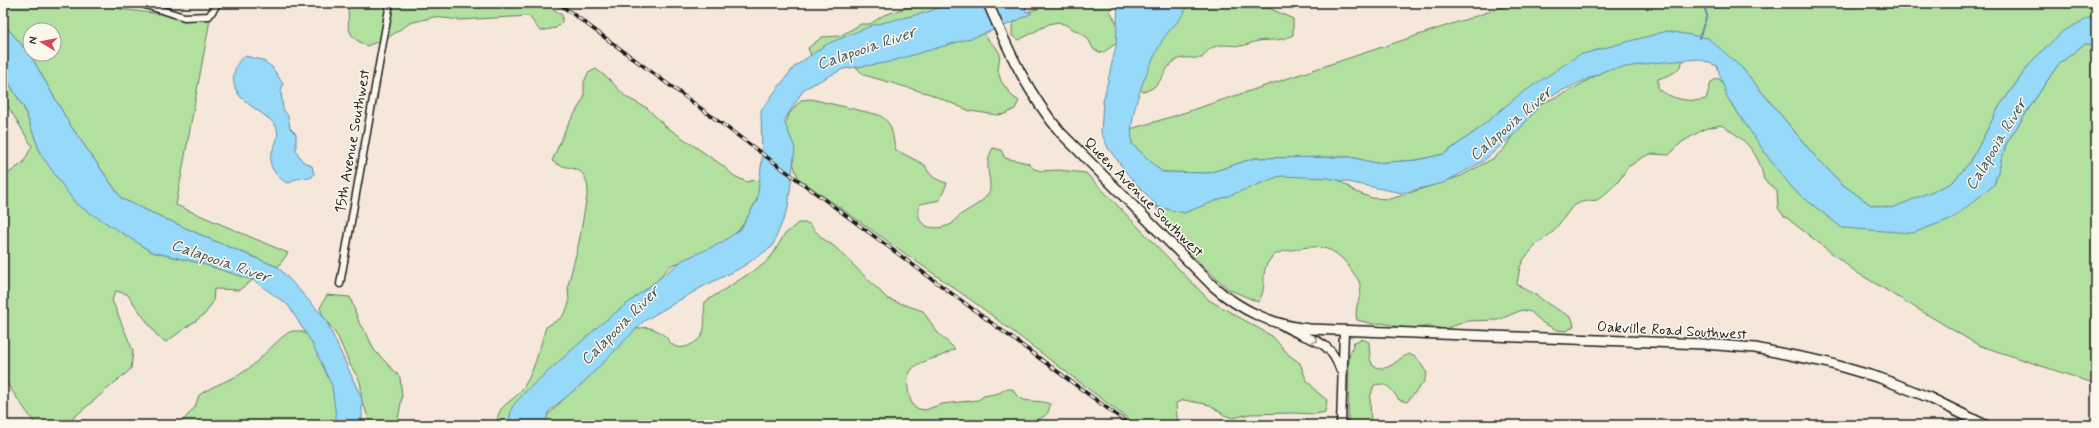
<svg xmlns="http://www.w3.org/2000/svg" width="2099" height="428" viewBox="0 0 2099 428" font-family="Mynerve,sans-serif">
<style>
.green{fill:#b1e09f;stroke:#667e5e;fill-rule:evenodd}
.water{fill:#97d9f9;stroke:#668da1}
.lines{fill:none;stroke-linecap:round;stroke-linejoin:round}
.stream{stroke:#668da1;stroke-width:2}
.minor-casing{stroke:#1c1c1c;stroke-width:9}
.tertiary-casing{stroke:#1c1c1c;stroke-width:11}
.secondary-casing{stroke:#1c1c1c;stroke-width:12}
.minor{stroke:#fbf7ec;stroke-width:6}
.tertiary{stroke:#fbf7ec;stroke-width:8}
.secondary{stroke:#fbf7ec;stroke-width:9}
.rail-casing{stroke:#1c1c1c;stroke-width:3.5}
.rail{stroke:#fbf7ec;stroke-width:2;stroke-dasharray:6;stroke-linecap:butt}
.oneway{stroke:#97948e}
.labels{text-anchor:middle;stroke-width:3;stroke-linejoin:round;paint-order:stroke}
.street-label{font-size:15px;fill:#1c1c1c;stroke:#fbf7ec}
.water-label{font-size:16px;font-style:italic;fill:#41555e;stroke:#fbf7ec}
</style>
<rect width="100%" height="100%" fill="#f6e7db"/>
<filter id="ink" filterUnits="userSpaceOnUse"><feTurbulence type="fractalNoise" baseFrequency=".025" numOctaves="2"/><feDisplacementMap in="SourceGraphic" scale="8" xChannelSelector="R" yChannelSelector="G"/><feConvolveMatrix kernelMatrix="1 2 1 2 8 2 1 2 1" color-interpolation-filters="sRGB"/></filter>
<g filter="url(#ink)">
<!-- green -->
<path class="green" d="M 3,3 L 113,3 L 119,9 L 210,20 L 176,205 L 288,253 L 278,267 L 212,240 L 122,199 L 70,125 L 31,56 L 3,23 ZM 30,30 L 54,30 L 54,54 L 30,54 Z
M 348,3 L 545,3 L 562,15 L 562,22 L 556,28 L 540,31 L 529,16 L 460,20 L 434,17 L 410,23 L 389,37 L 367,46 C 342,34 350,25 348,3 Z
M 921,3 L 964,3 L 990,42 L 996,47 L 1000,54 L 998,71 L 1001,81 L 1012,96 L 1019,101 L 1015,109 L 1005,114 L 997,115 L 970,111 L 930,94 L 864,75 L 853,64 L 811,56 L 808,48 L 822,37 L 840,36 L 861,24 L 870,24 L 884,15 Z
M 1060,3 L 1114,3 L 1110,11 L 1119,27 L 1117,43 L 1102,53 L 1094,50 L 1087,37 L 1066,25 L 1058,22 L 1049,24 L 1019,40 L 1012,36 L 1012,26 L 1022,13 Z
M 1198,3 L 1230,3 L 1243,8 L 1269,8 L 1293,19 L 1293,35 C 1281,42 1271,39 1258,41 C 1252,42 1246,46 1240,46 C 1223,45 1212,42 1202,58 C 1194,59 1184,56 1177,60 C 1161,67 1166,86 1143,92 L 1137,86 L 1178,5 L 1187,6 Z
M 1515,3 L 2096,3 L 2096,18 L 2089,18 L 2032,61 L 1999,107 L 1971,161 L 1952,183 L 1892,209 L 1871,205 L 1842,184 L 1813,154 L 1742,68 L 1667,31 L 1477,130 L 1444,154 L 1417,160 L 1376,163 L 1350,157 L 1255,158 L 1209,173 L 1162,172 L 1132,144 L 1130,129 L 1171,117 Z
M 2084,44 L 2096,45 L 2096,384 L 1978,345 L 1856,272 L 1783,215 L 1778,208 L 1777,191 L 1764,180 C 1759,152 1745,139 1721,125 L 1704,129 L 1682,142 L 1669,155 L 1651,154 L 1643,157 L 1628,167 L 1618,182 L 1604,195 L 1597,200 L 1581,202 L 1572,207 L 1553,232 L 1537,244 L 1524,259 L 1520,267 L 1517,284 C 1524,290 1532,292 1539,297 C 1551,307 1560,310 1572,318 L 1574,326 L 1567,331 L 1557,330 L 1543,323 L 1531,312 L 1522,310 L 1498,320 L 1468,321 L 1444,329 L 1428,326 L 1414,330 L 1382,323 L 1373,324 L 1357,320 C 1353,306 1363,297 1360,285 C 1359,279 1355,276 1352,271 C 1337,247 1319,243 1292,250 C 1286,251 1277,252 1272,257 C 1257,274 1270,285 1258,302 L 1228,289 L 1190,254 L 1168,222 L 1157,210 L 1156,202 L 1170,210 L 1186,212 L 1207,199 L 1283,175 L 1336,178 L 1356,192 L 1372,198 L 1389,199 L 1397,197 L 1461,176 L 1494,158 L 1504,149 L 1517,128 L 1543,103 L 1569,91 L 1609,68 L 1624,62 L 1683,60 C 1679,73 1670,75 1658,79 L 1658,89 C 1671,99 1691,103 1706,99 L 1711,82 L 1718,78 C 1733,90 1725,108 1745,118 L 1842,228 L 1994,185 L 2006,144 L 2039,93 L 2057,66 Z
M 596,69 L 609,79 L 626,97 L 647,108 L 665,126 L 722,165 L 734,176 L 747,182 L 754,180 L 763,182 C 760,196 743,229 732,237 C 722,245 702,256 690,261 C 684,263 677,262 672,265 C 665,269 662,277 656,282 C 600,322 556,375 509,425 L 498,425 C 495,407 509,404 519,393 C 533,378 540,346 546,327 L 561,318 L 566,311 L 569,303 L 568,286 L 579,242 L 588,190 C 585,161 569,173 552,161 L 566,128 L 584,98 L 584,82 L 588,73 Z
M 3,73 L 24,108 L 41,155 L 152,252 L 200,263 L 253,280 L 239,290 L 214,289 L 213,302 L 205,314 L 166,342 L 158,337 L 127,294 L 116,291 L 112,300 L 133,351 L 131,369 L 65,425 L 36,425 L 3,378 L 3,177 L 23,163 L 32,146 L 3,98 Z
M 811,99 L 879,115 C 895,124 891,135 896,150 L 925,165 C 929,176 936,180 947,183 L 940,200 L 920,204 C 913,228 934,232 952,224 C 960,210 979,208 988,194 C 995,183 981,168 993,148 L 1001,150 L 1005,158 L 1028,163 L 1034,169 L 1042,171 L 1059,170 L 1086,173 L 1209,300 L 1272,336 L 1289,355 L 1300,363 L 1306,379 L 1317,392 L 1327,400 L 1325,412 L 1316,414 L 1292,413 L 1250,414 L 1233,418 L 1224,415 L 1210,405 L 1184,400 L 1176,403 L 1177,419 L 1181,425 L 1136,425 L 978,305 L 798,178 L 783,132 L 789,114 L 801,100 Z
M 798,223 L 808,223 L 822,238 L 835,247 L 888,299 L 923,311 L 937,332 L 955,349 C 949,352 942,356 935,358 C 919,363 905,367 908,388 C 909,396 910,401 915,408 L 925,410 L 942,404 L 978,400 L 984,396 L 999,393 L 1006,389 L 1013,389 C 1019,406 1035,398 1050,404 C 1049,420 1037,418 1025,425 L 538,425 L 630,332 C 643,325 654,326 666,337 C 668,340 671,344 674,346 C 684,351 699,342 703,333 C 706,323 703,312 705,302 L 764,264 L 773,254 L 784,235 Z
M 327,295 L 350,297 L 360,325 L 367,334 L 374,350 L 400,377 L 402,397 L 397,425 L 370,425 L 365,408 L 361,402 L 361,386 L 359,379 L 350,365 L 338,337 L 323,316 L 320,308 Z
M 292,331 L 300,331 L 308,335 L 332,368 L 347,425 L 179,425 L 195,407 L 199,395 C 215,384 233,380 248,369 C 260,360 282,334 292,331 Z
M 1362,339 L 1369,342 L 1370,359 L 1373,366 C 1390,373 1394,360 1409,354 L 1417,358 L 1427,373 L 1424,382 L 1407,402 L 1399,400 C 1392,390 1388,382 1374,385 L 1370,398 L 1371,425 L 1348,425 L 1349,357 L 1354,342 Z"/>
<!-- water -->
<path class="water" d="M 948,3 L 1027,3 L 1025,11 L 1032,13 L 1012,23 L 975,37 L 885,63 L 843,69 L 804,89 L 784,121 L 795,148 L 788,208 L 772,247 L 739,269 L 702,287 L 644,321 L 583,383 L 549,411 L 545,425 L 508,425 L 512,407 L 525,392 L 601,324 L 683,260 L 721,243 L 741,229 L 757,200 L 762,159 L 761,110 L 794,67 L 827,44 L 873,25 L 928,12 Z
M 1118,3 L 1188,3 C 1184,19 1170,27 1162,41 C 1147,70 1128,111 1132,144 L 1162,172 L 1209,173 L 1255,158 L 1350,157 L 1376,163 L 1417,160 L 1444,154 L 1477,130 L 1519,95 L 1579,55 L 1667,31 L 1708,38 L 1742,68 L 1813,154 L 1842,184 L 1871,205 L 1892,208 L 1952,183 L 1971,161 L 1999,107 L 2032,61 L 2063,31 L 2089,18 L 2096,18 L 2096,45 L 2084,44 L 2057,66 L 2039,93 L 2006,144 L 1994,185 L 1953,218 L 1913,233 L 1842,228 L 1794,190 L 1770,160 L 1727,97 L 1717,66 L 1699,59 L 1652,63 L 1607,70 L 1546,98 L 1518,131 L 1482,162 L 1443,183 L 1402,193 L 1328,178 L 1280,176 L 1184,213 L 1158,207 L 1130,177 L 1108,148 L 1101,132 L 1103,102 L 1116,46 Z
M 3,23 L 31,56 L 70,125 L 122,199 L 212,240 L 278,267 L 325,318 L 362,399 L 362,425 L 337,425 L 332,386 L 313,345 L 288,305 L 253,280 L 200,263 L 152,252 L 76,204 L 41,155 L 24,108 L 3,73 Z
M 245,56 L 262,60 L 272,67 L 283,84 L 281,92 L 283,109 L 288,116 L 290,128 L 296,134 L 296,150 L 302,161 L 312,166 L 314,174 L 312,177 C 305,181 296,175 290,183 C 284,183 281,179 277,175 C 259,155 284,145 276,126 C 263,109 229,101 234,74 C 235,67 239,59 245,56 Z"/>
<g class="lines">
<!-- stream -->
<path class="stream" d="M 1699,38 L 1707,15 L 1703,3"/>
<defs>
<path id="minor" d="M 139,3 L 184,17 L 209,16 L 218,3
M 340,284 L 390,3"/>
<path id="tertiary" d="M 1282,325 C 1310,343 1328,335 1341,371
M 1341,425 L 1344,331"/>
<path id="secondary" d="M 988,3 C 1008,50 1028,94 1061,133 L 1213,286 C 1240,310 1274,326 1310,329 L 1704,344 L 1755,348 L 1825,362 L 1880,378 L 1928,397 L 1985,425"/>
</defs>
<!-- minor casing -->
<use href="#minor" class="minor-casing"/>
<!-- tertiary casing -->
<use href="#tertiary" class="tertiary-casing"/>
<!-- secondary casing -->
<use href="#secondary" class="secondary-casing"/>
<!-- minor -->
<use href="#minor" class="minor"/>
<!-- tertiary -->
<use href="#tertiary" class="tertiary"/>
<!-- secondary -->
<use href="#secondary" class="secondary"/>
<defs>
<path id="rail" d="M 558,3 L 1130,425"/>
</defs>
<!-- rail casing -->
<use href="#rail" class="rail-casing"/>
<!-- rail -->
<use href="#rail" class="rail"/>
</g>
<!-- one-way arrows -->
<defs><path id="oneway-chevron" d="M-2-3.5L2.5 0L-2 3.5" fill="none" stroke-width="1.6" stroke-linecap="round" stroke-linejoin="round"/></defs>
<use class="oneway" href="#oneway-chevron" transform="translate(1315 340) rotate(23)"/>
</g>
<g class="labels">
<!-- street labels -->
<g class="street-label">
<text transform="translate(352 141) rotate(-80)" y="5">15th Avenue Southwest</text>
<text transform="translate(1144 197) rotate(45)" y="5">Queen Avenue Southwest</text>
<text transform="translate(1672 330) rotate(3)" y="5">Oakville Road Southwest</text>
</g>
<!-- water labels -->
<g class="water-label">
<text transform="translate(866 47) rotate(-19)" y="6">Calapooia River</text>
<text transform="translate(1510 123) rotate(-41)" y="6">Calapooia River</text>
<text transform="translate(1995 144) rotate(-59)" y="6">Calapooia River</text>
<text transform="translate(221 260) rotate(19)" y="6">Calapooia River</text>
<text transform="translate(619 325) rotate(-45)" y="6">Calapooia River</text>
</g>
</g>
<!-- margin -->
<rect width="2099" height="428" fill="none" stroke="#fbf7ec" stroke-width="16"/>
<rect x="8" y="8" width="2083" height="412" fill="none" stroke="#1c1c1c" stroke-width="1.5" filter="url(#ink)"/>
<!-- north arrow -->
<g transform="translate(42 42) rotate(280)"><circle r="19" fill="#fbf7ec" stroke="#a29f99"/>
<path d="M0-3L7 15L0 10L-7 15Z" fill="#d1495b"/>
<text y="-6" font-size="11" font-weight="bold" text-anchor="middle" fill="#1c1c1c">N</text>
</g>
</svg>
